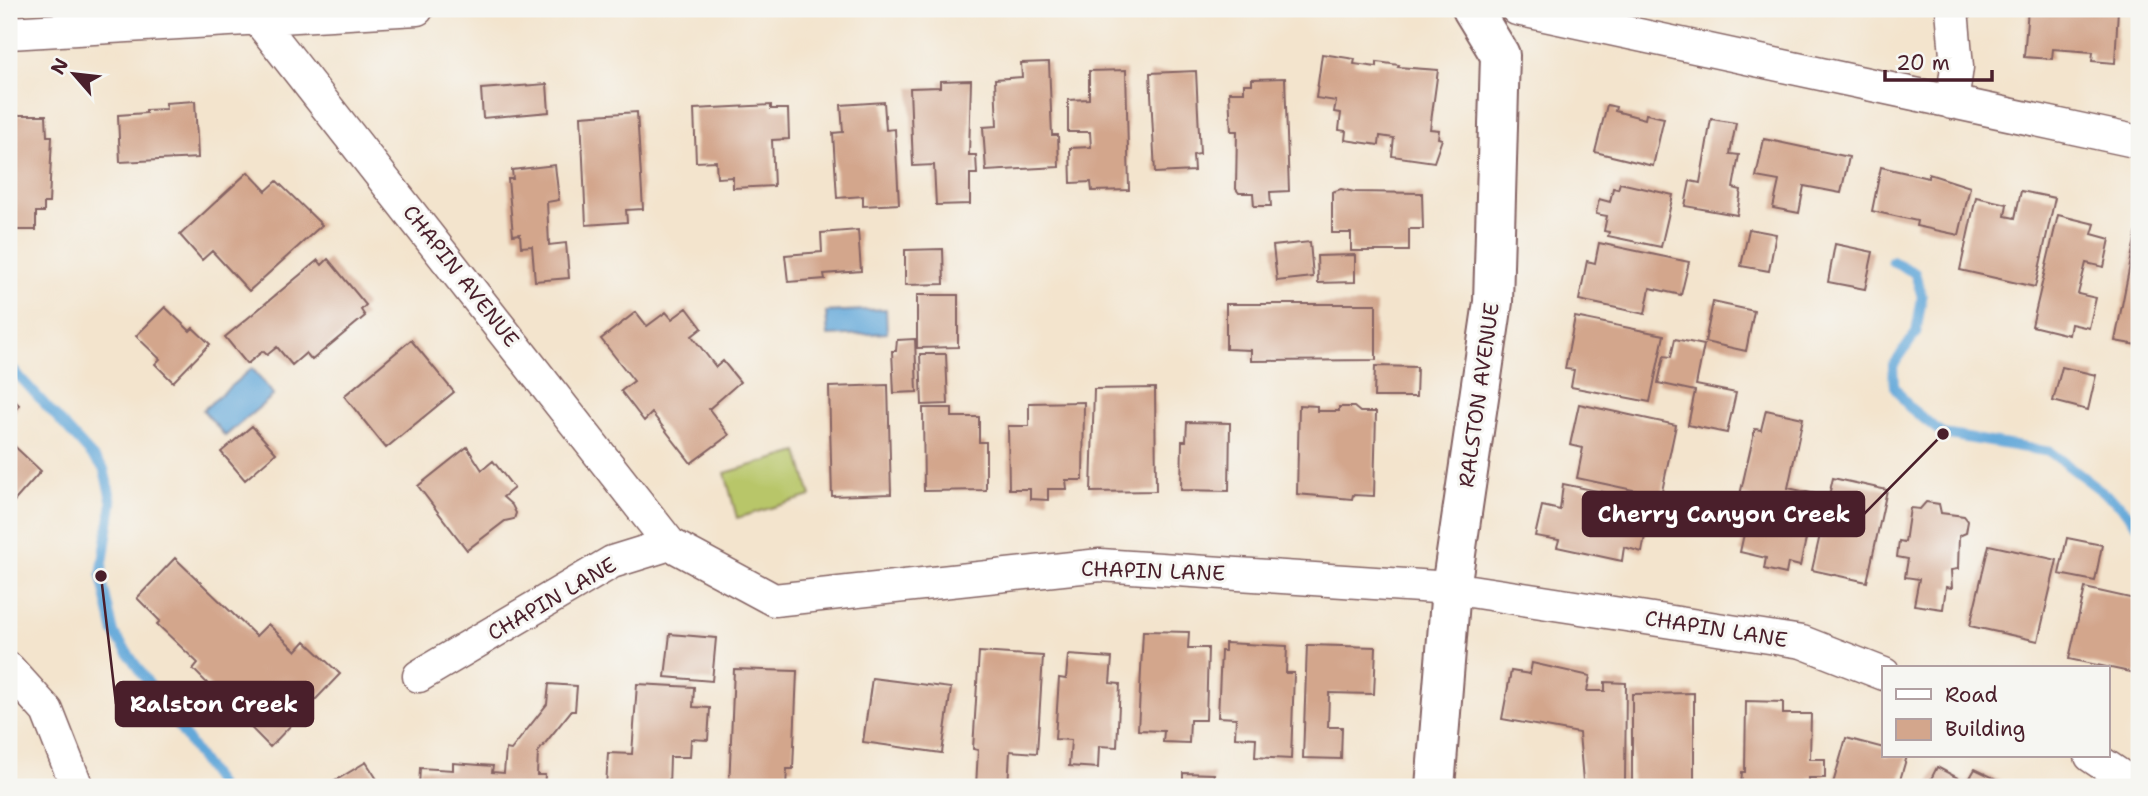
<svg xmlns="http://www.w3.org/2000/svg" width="2148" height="796" viewBox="0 0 2148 796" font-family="'Shantell Sans',sans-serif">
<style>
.green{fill:#b8c669;stroke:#81724a;stroke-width:2}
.water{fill:#64a8d9;stroke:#576482;stroke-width:2}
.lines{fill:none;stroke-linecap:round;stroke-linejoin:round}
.stream{stroke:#64a8d9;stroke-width:10}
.building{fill:#d3a68c}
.minor-casing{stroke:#856464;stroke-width:35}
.tertiary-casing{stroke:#856464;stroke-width:42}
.minor{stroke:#fff;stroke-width:32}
.tertiary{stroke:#fff;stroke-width:38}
.labels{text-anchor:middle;stroke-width:6;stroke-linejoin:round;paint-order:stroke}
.street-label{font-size:21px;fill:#4a1f2b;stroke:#f6f6f2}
.leader{fill:none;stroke:#4a1f2b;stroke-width:2.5}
.callout-dot{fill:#4a1f2b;stroke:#f6f6f2;stroke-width:2.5}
.callout{fill:#4a1f2b;stroke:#4a1f2b;stroke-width:2.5}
.callout-label{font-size:23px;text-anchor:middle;font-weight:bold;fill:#fff}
</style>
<rect width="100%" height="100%" fill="#f6f6f2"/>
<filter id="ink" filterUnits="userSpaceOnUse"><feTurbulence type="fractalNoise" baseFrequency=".0143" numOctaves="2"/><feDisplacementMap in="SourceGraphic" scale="14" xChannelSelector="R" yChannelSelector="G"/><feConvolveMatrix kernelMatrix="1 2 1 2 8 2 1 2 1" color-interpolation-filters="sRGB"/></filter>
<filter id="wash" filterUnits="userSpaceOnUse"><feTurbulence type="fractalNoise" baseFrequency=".00686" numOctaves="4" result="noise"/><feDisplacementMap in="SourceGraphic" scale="28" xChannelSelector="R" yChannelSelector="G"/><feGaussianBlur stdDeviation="1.57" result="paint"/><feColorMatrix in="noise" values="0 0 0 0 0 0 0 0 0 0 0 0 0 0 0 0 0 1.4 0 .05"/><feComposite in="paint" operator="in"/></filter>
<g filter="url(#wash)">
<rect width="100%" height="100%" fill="#f3e4cd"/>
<!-- green -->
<path class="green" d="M 798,452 L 811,496 L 737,518 L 725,473 Z"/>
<!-- water -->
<path class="water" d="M 886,309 L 887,333 L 828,336 L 826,312 Z
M 252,368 L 274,395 L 225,436 L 203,410 Z"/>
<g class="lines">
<!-- stream -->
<path class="stream" d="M 1892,261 L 1915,273 L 1922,297 L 1916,333 L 1893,366 L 1894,386 L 1909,407 L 1943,434 L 2050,452 L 2119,504 L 2139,527
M 9,365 L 104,469 L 112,503 L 101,576 L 114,633 L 220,787"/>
</g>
<g id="blocks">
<!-- building -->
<path class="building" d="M 2028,9 L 2118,9 L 2115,63 L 2092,61 L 2093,52 L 2053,49 L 2052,59 L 2024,57 Z
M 1322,54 L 1355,59 L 1354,64 L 1377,67 L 1377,62 L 1399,65 L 1398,67 L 1438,70 L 1430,129 L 1439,130 L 1438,138 L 1442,139 L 1434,162 L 1392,156 L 1394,138 L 1380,136 L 1379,145 L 1345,140 L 1346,131 L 1339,130 L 1341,113 L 1334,112 L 1336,101 L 1316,98 Z
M 1049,62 L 1052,135 L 1058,135 L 1059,167 L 986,171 L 983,127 L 997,126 L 995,79 L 1022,77 L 1021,63 Z
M 1126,70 L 1129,190 L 1092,191 L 1091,182 L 1071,183 L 1070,148 L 1091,147 L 1090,132 L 1068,132 L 1068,100 L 1089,99 L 1089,71 Z
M 1196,71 L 1200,154 L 1193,155 L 1194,171 L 1155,173 L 1150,73 Z
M 1285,78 L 1289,191 L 1270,192 L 1271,206 L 1254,206 L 1253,193 L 1239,193 L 1236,189 L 1237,131 L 1231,131 L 1229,92 L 1244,92 L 1244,84 L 1252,84 L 1252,79 Z
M 971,80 L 969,155 L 976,155 L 977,174 L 970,174 L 970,204 L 936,205 L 934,165 L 913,166 L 910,88 L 940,87 L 940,81 Z
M 547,84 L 549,112 L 483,118 L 481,89 Z
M 195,101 L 198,158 L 120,162 L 118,115 L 146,113 L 146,110 L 166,109 L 165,103 Z
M 884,102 L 886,130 L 895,129 L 899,204 L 863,206 L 863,196 L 837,198 L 833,133 L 843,132 L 841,105 Z
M 771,105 L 771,109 L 788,109 L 789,139 L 772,140 L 774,186 L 733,188 L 733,177 L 717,178 L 716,161 L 696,162 L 694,109 Z
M 1607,105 L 1616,107 L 1615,111 L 1645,119 L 1646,114 L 1664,118 L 1653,166 L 1595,152 Z
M 637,112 L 643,209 L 626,210 L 627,222 L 586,225 L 581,116 Z
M 9,115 L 46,115 L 47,136 L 52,136 L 49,203 L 44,203 L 44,212 L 36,212 L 36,230 L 9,230 Z
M 1711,119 L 1736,123 L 1730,154 L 1739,155 L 1733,188 L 1741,190 L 1737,215 L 1685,206 L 1690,181 L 1700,183 Z
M 1764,139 L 1849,157 L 1841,193 L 1804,186 L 1799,213 L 1773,208 L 1779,181 L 1756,177 Z
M 555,165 L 559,200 L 547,202 L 549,245 L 566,243 L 569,278 L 535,281 L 532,246 L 521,247 L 520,234 L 513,235 L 508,179 L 513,179 L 512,170 Z
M 1881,167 L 1928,178 L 1929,174 L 1970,187 L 1959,235 L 1916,226 L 1917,221 L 1872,211 Z
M 248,172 L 266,191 L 277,181 L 322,225 L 249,291 L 212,251 L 202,260 L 180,235 Z
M 1620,183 L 1673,195 L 1661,247 L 1608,236 L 1609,232 L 1604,231 L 1607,216 L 1596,214 L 1599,199 L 1610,202 L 1613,188 L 1618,189 Z
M 1341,189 L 1354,192 L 1422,193 L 1423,229 L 1409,229 L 1409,251 L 1351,251 L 1351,233 L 1332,233 L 1332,192 Z
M 2021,191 L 2055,198 L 2035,287 L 1960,270 L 1976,197 L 2007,204 L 2005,216 L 2015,218 Z
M 2058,215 L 2095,224 L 2092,234 L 2110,239 L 2104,267 L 2086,263 L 2078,294 L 2096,298 L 2089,328 L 2071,324 L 2069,335 L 2032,326 Z
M 1749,229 L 1776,234 L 1769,271 L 1741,266 Z
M 2137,229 L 2139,332 L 2137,345 L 2115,341 Z
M 858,230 L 861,271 L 824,274 L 825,279 L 788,282 L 785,255 L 822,252 L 821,233 Z
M 1310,242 L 1313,277 L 1277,281 L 1273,246 Z
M 1599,243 L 1689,262 L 1681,295 L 1650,288 L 1645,314 L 1579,300 L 1587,261 L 1595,263 Z
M 1835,244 L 1873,252 L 1865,289 L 1828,282 Z
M 943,249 L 944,284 L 905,285 L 905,250 Z
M 1355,255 L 1355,282 L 1318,283 L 1317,256 Z
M 328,259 L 366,305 L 361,310 L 365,316 L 312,360 L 306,353 L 292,365 L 277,347 L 267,355 L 263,351 L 247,364 L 225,337 L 318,260 L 322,265 Z
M 917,295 L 958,295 L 958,347 L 917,348 Z
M 1713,302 L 1754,311 L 1746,351 L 1705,342 Z
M 1226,304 L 1376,304 L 1376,360 L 1251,361 L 1251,350 L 1226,349 Z
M 165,307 L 190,331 L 193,328 L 210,344 L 173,382 L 155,364 L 160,359 L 136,336 Z
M 687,308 L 702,328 L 692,336 L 716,367 L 723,361 L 740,382 L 709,409 L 729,435 L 691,463 L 652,413 L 644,421 L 621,391 L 634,381 L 601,339 L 636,312 L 647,326 L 666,312 L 672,319 Z
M 1575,317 L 1664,335 L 1650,402 L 1571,387 L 1574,370 L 1565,369 Z
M 915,339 L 917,392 L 894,393 L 892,351 L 896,351 L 897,340 Z
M 1675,339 L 1704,345 L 1696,385 L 1736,393 L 1727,433 L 1688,425 L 1695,391 L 1658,383 L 1664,356 L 1671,357 Z
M 411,340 L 454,392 L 386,448 L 344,396 Z
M 920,354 L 946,354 L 948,404 L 922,405 Z
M 1375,366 L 1417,367 L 1416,397 L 1374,397 Z
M 2062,367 L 2096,375 L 2088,410 L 2053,401 Z
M 888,385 L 891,494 L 832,496 L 829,387 Z
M 1155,388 L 1156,491 L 1091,492 L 1094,389 Z
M 9,395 L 19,405 L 9,420 Z
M 1084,402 L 1083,480 L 1066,480 L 1067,489 L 1048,489 L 1048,500 L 1030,499 L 1030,489 L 1009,489 L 1008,426 L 1029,426 L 1029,403 Z
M 1579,404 L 1676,425 L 1661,496 L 1577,478 L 1583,448 L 1570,445 Z
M 1299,405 L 1317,406 L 1317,411 L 1339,411 L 1339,407 L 1354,407 L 1360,412 L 1376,412 L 1374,496 L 1353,495 L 1352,499 L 1297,494 Z
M 923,408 L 952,408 L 952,417 L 979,417 L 979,442 L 986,442 L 986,490 L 924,491 Z
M 1766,410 L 1803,418 L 1788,488 L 1816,494 L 1800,566 L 1788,563 L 1786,574 L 1764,569 L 1766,558 L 1740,552 L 1752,498 L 1740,495 L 1755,429 L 1761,430 Z
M 1187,422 L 1230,423 L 1229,491 L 1181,490 L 1182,441 L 1186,441 Z
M 252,426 L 276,453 L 245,480 L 221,452 Z
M 9,441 L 41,471 L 9,507 Z
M 467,447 L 482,470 L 493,461 L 514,488 L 503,497 L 512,505 L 516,513 L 514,519 L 505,521 L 467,550 L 418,486 Z
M 1833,478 L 1887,490 L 1867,582 L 1812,570 Z
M 1563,484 L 1627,497 L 1625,509 L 1649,514 L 1642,552 L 1624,547 L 1622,561 L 1557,547 L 1559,540 L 1535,536 L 1542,506 L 1560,510 Z
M 1926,502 L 1939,504 L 1941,513 L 1964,516 L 1968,521 L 1966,533 L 1959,536 L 1958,569 L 1951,570 L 1952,588 L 1946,587 L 1943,609 L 1914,605 L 1919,579 L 1905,577 L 1908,559 L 1897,557 L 1899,541 L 1905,542 L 1910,508 L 1920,509 Z
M 2067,538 L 2102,545 L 2095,581 L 2059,574 Z
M 1989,545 L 2057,560 L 2038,641 L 1970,626 Z
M 175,558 L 256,636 L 268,624 L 296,651 L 305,641 L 340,674 L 270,747 L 193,669 L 198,663 L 157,624 L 160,621 L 137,598 Z
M 2085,588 L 2139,600 L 2139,674 L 2069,659 Z
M 1143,631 L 1189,632 L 1188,648 L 1208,648 L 1206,720 L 1190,720 L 1189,743 L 1163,742 L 1164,731 L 1138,730 Z
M 670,634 L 716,638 L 712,681 L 665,677 Z
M 1225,643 L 1287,646 L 1286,673 L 1294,673 L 1291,759 L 1255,757 L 1256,738 L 1235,737 L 1236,718 L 1218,717 L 1221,651 L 1225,651 Z
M 1307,645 L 1376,647 L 1374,694 L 1329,693 L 1328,727 L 1342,727 L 1341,759 L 1303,758 Z
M 979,652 L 1043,656 L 1037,753 L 1010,751 L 1008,787 L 976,787 L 978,750 L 973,749 Z
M 1068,655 L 1112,658 L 1110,683 L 1120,684 L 1117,747 L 1099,746 L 1098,768 L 1069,766 L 1071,740 L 1055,739 L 1059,678 L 1066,679 Z
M 1532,663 L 1590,676 L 1587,691 L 1605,691 L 1605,682 L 1626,683 L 1625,782 L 1583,781 L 1579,733 L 1502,719 L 1511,671 L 1530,674 Z
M 734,669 L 797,671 L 793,769 L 787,769 L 786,787 L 729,787 Z
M 872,678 L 951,688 L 942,753 L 863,742 Z
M 549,684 L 577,686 L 575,711 L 571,711 L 538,752 L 537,775 L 545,775 L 544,787 L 419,787 L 420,768 L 453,770 L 453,763 L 493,766 L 492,772 L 504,773 L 506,749 L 511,750 L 547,704 Z
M 637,684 L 694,687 L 693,707 L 710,708 L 708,740 L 691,739 L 690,757 L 670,757 L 669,787 L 606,787 L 608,753 L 632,754 Z
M 1694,693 L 1694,787 L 1632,787 L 1632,694 Z
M 1746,701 L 1783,702 L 1783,714 L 1811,714 L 1810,759 L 1825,759 L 1825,778 L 1809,778 L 1809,787 L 1741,787 L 1742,772 L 1745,772 Z
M 1846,738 L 1884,748 L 1884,756 L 1907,756 L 1898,787 L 1832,787 Z
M 366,762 L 382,787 L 325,787 Z
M 1937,767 L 1967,783 L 1975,769 L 2013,787 L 1927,787 Z
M 1183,773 L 1214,774 L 1213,787 L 1183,787 Z"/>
</g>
</g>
<g filter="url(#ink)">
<use href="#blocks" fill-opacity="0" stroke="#856464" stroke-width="2"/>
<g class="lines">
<defs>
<path id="minor" d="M 250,9 L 670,544
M 1517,9 L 2139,142
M 9,33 L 417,9
M 1952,103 L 1957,67 L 1952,9
M 9,669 L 47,711 L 77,787
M 419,676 L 612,562 L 670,544 L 774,600 L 1100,565 L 1451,588 L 1802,642 L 1884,674
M 2091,756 L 2137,787"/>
<path id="tertiary" d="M 1435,787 L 1451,588 L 1493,302 L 1500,55 L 1472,9"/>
</defs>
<!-- minor casing -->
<use href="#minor" class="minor-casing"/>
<!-- tertiary casing -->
<use href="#tertiary" class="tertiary-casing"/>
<!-- minor -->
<use href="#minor" class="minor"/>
<!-- tertiary -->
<use href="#tertiary" class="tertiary"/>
</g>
</g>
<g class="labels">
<!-- street labels -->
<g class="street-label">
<text transform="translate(461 276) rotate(52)" y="7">CHAPIN AVENUE</text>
<text transform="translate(1479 395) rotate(-82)" y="7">RALSTON AVENUE</text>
<text transform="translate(1153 571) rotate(2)" y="7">CHAPIN LANE</text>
<text transform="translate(552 599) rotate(-30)" y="7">CHAPIN LANE</text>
<text transform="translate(1716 629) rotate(9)" y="7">CHAPIN LANE</text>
</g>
</g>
<!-- callouts -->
<path class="leader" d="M1943 434L1864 514M101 576L116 704"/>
<g class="callout-dot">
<circle cx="1943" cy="434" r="7"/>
<circle cx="101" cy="576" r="7"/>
</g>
<g class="callout">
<rect x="1583" y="492" width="281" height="44" rx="7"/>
<rect x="116" y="682" width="197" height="44" rx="7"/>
</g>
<g class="callout-label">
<text x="1724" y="522">Cherry Canyon Creek</text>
<text x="214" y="712">Ralston Creek</text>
</g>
<!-- margin -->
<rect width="2148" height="796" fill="none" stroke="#f6f6f2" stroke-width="35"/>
<!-- legend -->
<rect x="1882" y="666" width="228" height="91" fill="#f6f6f2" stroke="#b1a0a2" stroke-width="2"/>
<rect x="1896" y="689" width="35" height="10" fill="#ffffff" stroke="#b1a0a2" stroke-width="2"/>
<text x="1945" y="702" font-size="21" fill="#4a1f2b">Road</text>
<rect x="1896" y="719" width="35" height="21" fill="#d3a68c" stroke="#b1a0a2" stroke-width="2"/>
<text x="1945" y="736" font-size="21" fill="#4a1f2b">Building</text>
<!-- north arrow -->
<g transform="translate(74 74) rotate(298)" stroke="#f6f6f2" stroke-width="5" paint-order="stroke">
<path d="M0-5L12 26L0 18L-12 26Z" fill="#4a1f2b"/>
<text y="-10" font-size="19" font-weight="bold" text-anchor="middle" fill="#4a1f2b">N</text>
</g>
<!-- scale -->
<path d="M1885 70v10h107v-10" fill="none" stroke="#4a1f2b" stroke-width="3.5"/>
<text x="1896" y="70" font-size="21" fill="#4a1f2b" stroke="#f6f6f2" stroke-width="5" paint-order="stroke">20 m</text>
</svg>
